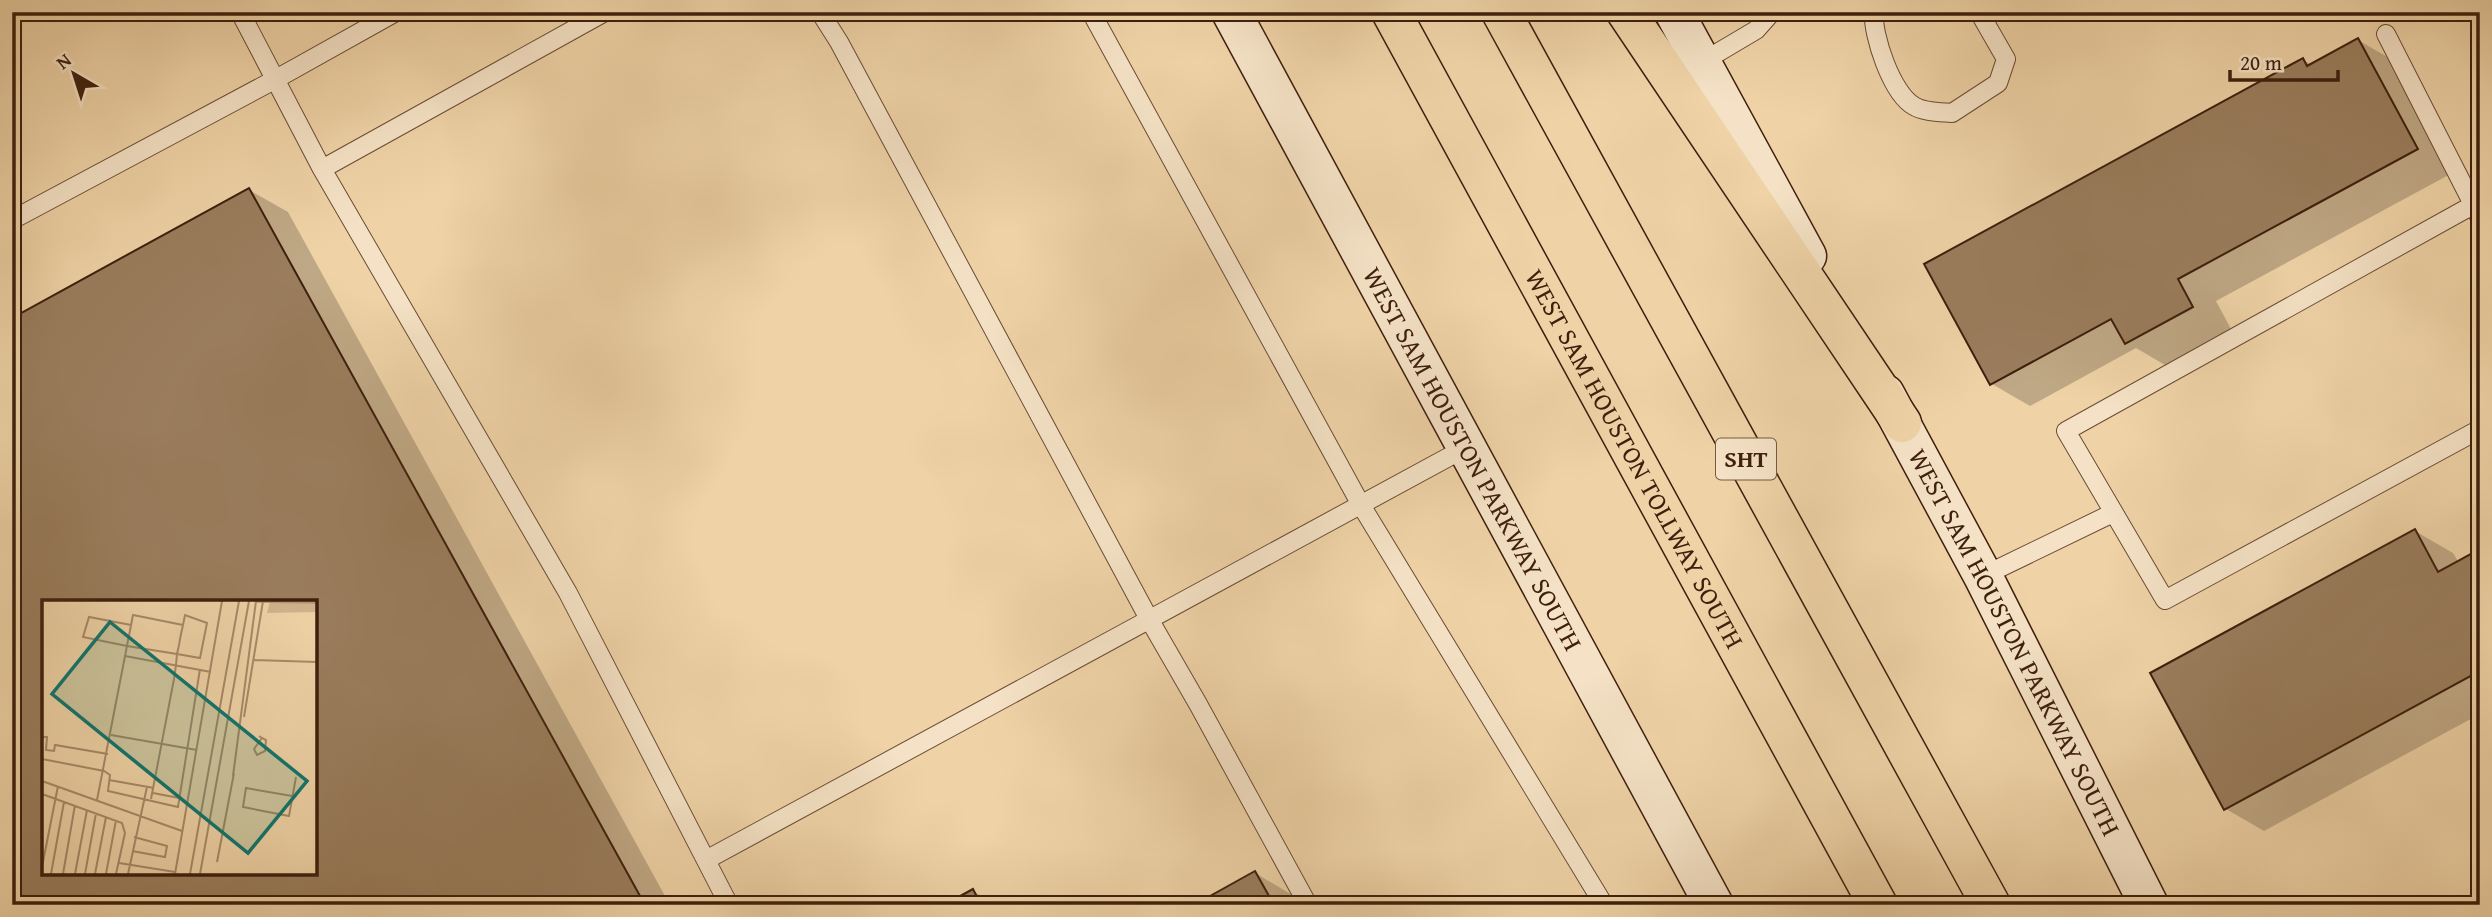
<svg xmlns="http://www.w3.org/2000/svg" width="2492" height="917" viewBox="0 0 2492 917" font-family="'Gentium Book Plus',serif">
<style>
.shadow{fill:#0003;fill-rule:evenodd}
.building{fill:#9a7d5d;stroke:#3e1f0d;stroke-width:2;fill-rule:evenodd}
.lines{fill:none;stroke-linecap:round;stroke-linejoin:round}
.lane-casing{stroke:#6a4c34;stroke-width:20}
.secondary-casing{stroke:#3e1f0d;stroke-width:41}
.highway-casing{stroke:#3e1f0d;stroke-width:41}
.lane{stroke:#f5e2c6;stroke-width:18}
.secondary{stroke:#f5e2c6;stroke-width:38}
.highway{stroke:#efd3a7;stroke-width:38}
.labels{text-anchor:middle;stroke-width:6;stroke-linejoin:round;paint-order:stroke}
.shield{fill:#f5e2c6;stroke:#755a44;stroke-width:2}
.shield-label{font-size:24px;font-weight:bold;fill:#3e1f0d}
.street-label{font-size:26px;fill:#3e1f0d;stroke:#f5e2c6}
.inset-river{fill:none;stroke:#b39673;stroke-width:3.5}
.inset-road{fill:none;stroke:#a88b69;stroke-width:2}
.view{fill:#0f766e;fill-opacity:0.15;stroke:#0f766e;stroke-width:3.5}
.inset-edge{fill:none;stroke:#3e1f0d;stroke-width:3.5}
</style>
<rect width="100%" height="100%" fill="#efd3a7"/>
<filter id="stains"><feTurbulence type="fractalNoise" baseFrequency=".00286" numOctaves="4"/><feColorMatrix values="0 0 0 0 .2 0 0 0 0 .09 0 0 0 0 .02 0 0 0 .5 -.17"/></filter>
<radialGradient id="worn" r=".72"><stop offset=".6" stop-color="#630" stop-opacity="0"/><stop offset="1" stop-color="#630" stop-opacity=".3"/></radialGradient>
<!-- shadow -->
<path class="shadow" d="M 2358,40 L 2396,62 L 2456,171 L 2216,301 L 2231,329 L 2165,365 L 2136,348 L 2030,406 L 1992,384 L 2303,60 L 2312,65 Z
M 249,190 L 288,212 L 670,905 L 12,905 L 12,320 ZM 44,602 L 315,602 L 315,873 L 44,873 Z
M 2415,531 L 2453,553 L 2459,563 L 2480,551 L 2480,714 L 2264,831 L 2226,809 Z
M 1255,873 L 1294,896 L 1299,905 L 1198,905 Z
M 973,891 L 996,905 L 948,905 Z"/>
<!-- building -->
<path class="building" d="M 2358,38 L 2418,149 L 2178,279 L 2193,307 L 2125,344 L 2111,319 L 1990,385 L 1924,264 L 2303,58 L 2307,66 Z
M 249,188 L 645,905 L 12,905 L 12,318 ZM 44,602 L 315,602 L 315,873 L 44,873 Z
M 2415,529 L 2438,572 L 2480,549 L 2480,671 L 2224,810 L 2150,673 Z
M 1255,871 L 1274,905 L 1194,905 Z
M 973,889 L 981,905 L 944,905 Z"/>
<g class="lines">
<defs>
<path id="lane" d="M 240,12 L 322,169 L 568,593 L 729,905
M 820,12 L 839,42 L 1149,619 L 1198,704 L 1308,905
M 1091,12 L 1361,505 L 1604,905
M 1874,12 C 1872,35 1892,94 1914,106 C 1923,112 1941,112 1952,113 L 1998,83 L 2006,59 L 1979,12
M 2386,34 L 2480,218
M 1702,62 L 1756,30 L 1772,12
M 322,169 L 605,12
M 2473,205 L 2066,431 L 2165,600 L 2480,429
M 12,220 L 276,79 L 396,12
M 1983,576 L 2113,513
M 706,860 L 1467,447"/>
<g id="secondary">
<path id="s1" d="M 1231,12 L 1714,905"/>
<path d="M 1674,12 L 1807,256"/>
<path id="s2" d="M 1885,394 L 1983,576 L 2149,905"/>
</g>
<g id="highway">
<path id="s3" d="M 1391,12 L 1878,905"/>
<path d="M 1501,12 L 1991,905"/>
<path d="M 1626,12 L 1902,423"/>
</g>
</defs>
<!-- lane casing -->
<use href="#lane" class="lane-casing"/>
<!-- secondary casing -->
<use href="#secondary" class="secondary-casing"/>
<!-- highway casing -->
<use href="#highway" class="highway-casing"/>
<!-- lane -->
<use href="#lane" class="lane"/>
<!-- secondary -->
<use href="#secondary" class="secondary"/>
<!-- highway -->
<use href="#highway" class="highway"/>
</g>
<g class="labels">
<!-- shield labels -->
<rect class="shield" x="1716" y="438.5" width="60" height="41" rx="5"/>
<g class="shield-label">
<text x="1746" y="467">SHT</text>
</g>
<!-- street labels -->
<g class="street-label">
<text dy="9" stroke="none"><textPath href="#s1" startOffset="508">WEST SAM HOUSTON PARKWAY SOUTH</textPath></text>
<text dy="9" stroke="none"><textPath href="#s3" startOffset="509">WEST SAM HOUSTON TOLLWAY SOUTH</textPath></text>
<text dy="9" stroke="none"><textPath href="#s2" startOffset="280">WEST SAM HOUSTON PARKWAY SOUTH</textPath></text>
</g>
</g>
<!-- overview -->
<g transform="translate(42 600)">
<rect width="275" height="275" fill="#efd3a7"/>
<path d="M 228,1 L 275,1 L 275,12 L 225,13 Z" fill="#d1b48d"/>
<path class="inset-river" d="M 215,1 L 275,2"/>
<path class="inset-road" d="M 89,25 L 47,17 L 41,37 L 85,46 L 135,54 L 158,58 L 165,23 L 143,15 L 141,25 L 139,34 L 137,45 L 135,54 L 134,65 L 132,79 L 109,199M 83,56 L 169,72M 212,60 L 275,62M 202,117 L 221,1M 69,135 L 155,150M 217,136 L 220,138 L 224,140 L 223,151 L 215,155 L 212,149 L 220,138M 0,137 L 5,137 L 4,150 L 12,151 L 13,145 L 66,154M 0,159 L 62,171 L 68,175 L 66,191 L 136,207 L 158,69M 191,176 L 214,1M 67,180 L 112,188M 0,181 L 140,231M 111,193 L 137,198M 0,194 L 80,223 L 83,233 L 74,274M 250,196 L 204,188 L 201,207 L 247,216 L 254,177M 55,200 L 91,15 L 141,25M 90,251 L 123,257 L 125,246 L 92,237M 175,262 L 192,173M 77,263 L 133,272M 0,267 L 16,186M 9,274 L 22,202M 21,274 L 33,205M 33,274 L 45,210M 43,274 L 54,213M 53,274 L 64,217M 64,274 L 74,220M 86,274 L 105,187M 133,274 L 180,1M 148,274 L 197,1M 158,274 L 207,1"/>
<path class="view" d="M 68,22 L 265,181 L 206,253 L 10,94 Z"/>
<rect width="275" height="275" class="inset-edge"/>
</g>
<!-- margin -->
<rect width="2492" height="917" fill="none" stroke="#efd3a7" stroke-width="42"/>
<rect x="14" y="14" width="2464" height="889" fill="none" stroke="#3e1f0d" stroke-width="3.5"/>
<rect x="21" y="21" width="2450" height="875" fill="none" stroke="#3e1f0d" stroke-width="2"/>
<!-- north arrow -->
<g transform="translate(74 74) rotate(321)" stroke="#f5e2c6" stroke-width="5" paint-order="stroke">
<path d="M0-5L12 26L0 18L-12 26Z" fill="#3e1f0d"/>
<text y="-10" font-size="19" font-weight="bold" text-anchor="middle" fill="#3e1f0d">N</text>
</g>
<!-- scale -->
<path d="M2230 70v10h108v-10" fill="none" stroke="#3e1f0d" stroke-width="3.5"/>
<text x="2240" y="70" font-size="21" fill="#3e1f0d" stroke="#f5e2c6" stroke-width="5" paint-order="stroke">20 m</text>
<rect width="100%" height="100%" filter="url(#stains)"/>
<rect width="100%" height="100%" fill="url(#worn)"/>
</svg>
